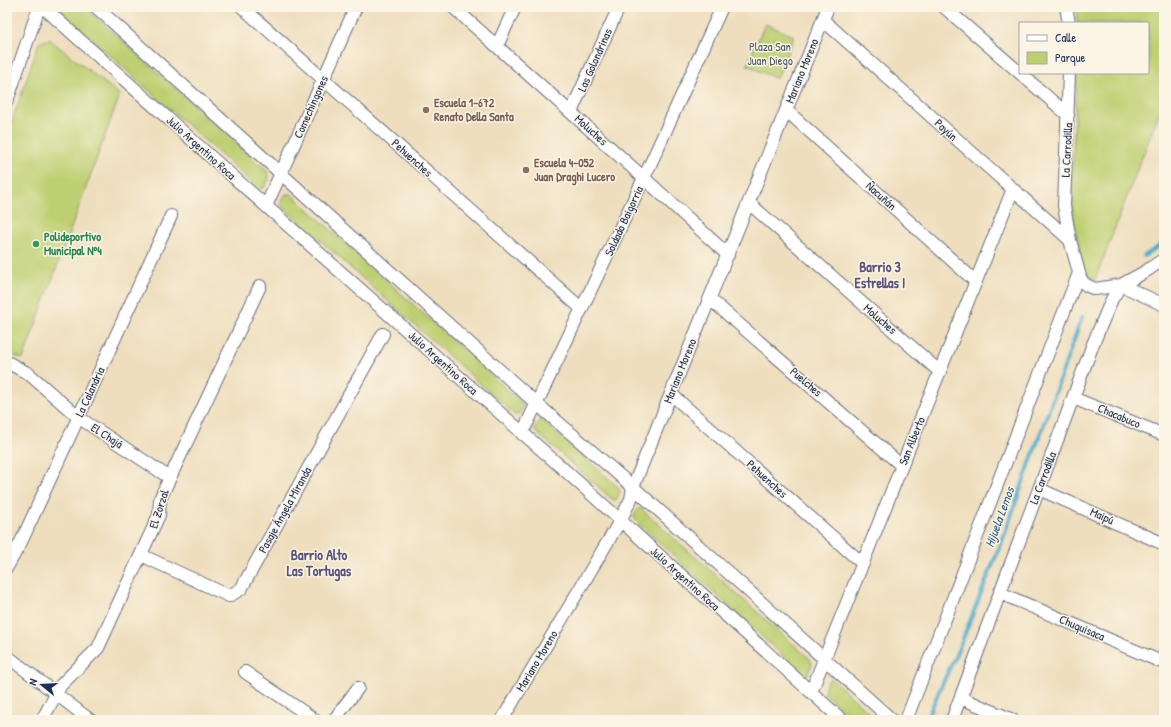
<svg xmlns="http://www.w3.org/2000/svg" width="1171" height="727" viewBox="0 0 1171 727" font-family="'Patrick Hand',sans-serif">
<style>
.green{fill:#becf71;stroke:#6c7f68}
.lines{fill:none;stroke-linecap:round;stroke-linejoin:round}
.stream{stroke:#4ca9ca;stroke-width:4}
.minor-casing{stroke:#656c7f;stroke-width:14}
.minor{stroke:#fff;stroke-width:12}
.education-dot{fill:#8d6e63;stroke:#fcf5e5;stroke-width:1.5}
.leisure-dot{fill:#2e9e5b;stroke:#fcf5e5;stroke-width:1.5}
.labels{text-anchor:middle;stroke-width:3;stroke-linejoin:round;paint-order:stroke}
.park-label{font-size:12px;fill:#445763;stroke:#fcf5e5}
.street-label{font-size:12px;fill:#1b2f5e;stroke:#fcf5e5}
.education-label{font-size:12px;font-weight:bold;fill:#785e54;stroke:#fcf5e5;text-anchor:start}
.leisure-label{font-size:12px;font-weight:bold;fill:#27864d;stroke:#fcf5e5;text-anchor:start}
.water-label{font-size:13px;font-style:italic;fill:#2c5a84;stroke:#fcf5e5}
.quarter-label{font-size:14px;font-weight:bold;fill:#5a537e;stroke:#fcf5e5}
</style>
<rect width="100%" height="100%" fill="#fcf5e5"/>
<filter id="ink" filterUnits="userSpaceOnUse"><feTurbulence type="fractalNoise" baseFrequency=".025" numOctaves="2"/><feDisplacementMap in="SourceGraphic" scale="8" xChannelSelector="R" yChannelSelector="G"/><feConvolveMatrix kernelMatrix="1 2 1 2 8 2 1 2 1" color-interpolation-filters="sRGB"/></filter>
<filter id="wash" filterUnits="userSpaceOnUse"><feTurbulence type="fractalNoise" baseFrequency=".012" numOctaves="4" result="noise"/><feDisplacementMap in="SourceGraphic" scale="16" xChannelSelector="R" yChannelSelector="G"/><feGaussianBlur stdDeviation="0.9" result="paint"/><feColorMatrix in="noise" values="0 0 0 0 0 0 0 0 0 0 0 0 0 0 0 0 0 1.4 0 .05"/><feComposite in="paint" operator="in"/></filter>
<g filter="url(#wash)">
<rect width="100%" height="100%" fill="#eedebd"/>
<!-- green -->
<path class="green" d="M 56,7 L 85,7 L 268,172 L 269,178 L 264,188 L 259,189 Z
M 1075,7 L 1164,7 L 1164,100 L 1095,280 L 1089,276 L 1084,270 L 1079,248 L 1073,212 L 1072,176 L 1077,73 L 1148,73 L 1148,23 L 1077,23 L 1077,12 Z
M 765,24 L 794,36 L 777,79 L 747,65 Z
M 49,39 L 120,95 L 23,359 L 7,353 L 7,136 L 39,43 Z
M 286,194 L 291,194 L 522,403 L 523,407 L 519,414 L 515,415 L 282,206 C 279,201 283,198 286,194 Z
M 540,419 L 541,419 L 619,488 L 620,492 L 616,500 L 613,500 L 535,431 L 535,428 Z
M 639,508 L 640,508 L 810,659 L 812,664 L 808,674 L 804,675 L 635,520 L 634,516 Z
M 830,679 L 833,680 L 877,720 L 854,720 L 825,694 C 824,689 826,682 830,679 Z"/>
<g class="lines">
<!-- stream -->
<path class="stream" d="M 1144,256 L 1164,243
M 926,720 L 962,641 L 1004,536 L 1082,317"/>
</g>
</g>
<g filter="url(#ink)">
<g class="lines">
<defs>
<path id="minor" d="M 43,7 L 266,206 L 569,474 L 842,720
M 96,7 L 537,404 L 633,487 L 892,720
M 242,7 L 582,309
M 453,7 L 644,178 L 728,255
M 944,7 L 1020,73
M 1066,7 L 1069,23
M 823,20 L 1070,240
M 497,46 L 515,7
M 1020,73 L 1068,115
M 1069,73 L 1064,206 L 1070,240 L 1081,280 L 1086,285 L 1095,289 L 1121,285 L 1164,305
M 7,101 L 39,7
M 786,110 L 976,282
M 571,112 L 619,7
M 749,203 L 940,372
M 266,206 L 356,7
M 710,299 L 902,466
M 7,362 L 29,374 L 78,417 L 170,478
M 671,394 L 863,564
M 1073,398 L 1164,435
M 522,434 L 644,178 L 722,7
M 1039,489 L 1164,544
M 141,555 L 229,596 L 241,589 L 383,334
M 7,567 L 22,540 L 171,216
M 1000,593 L 1164,663
M 7,656 L 90,720
M 245,672 L 315,720
M 811,692 L 1013,189
M 961,698 L 1013,720
M 42,720 L 61,685 L 98,648 L 159,515 L 160,499 L 260,286
M 334,720 L 358,688
M 502,720 L 620,521 L 631,499 L 633,487 L 828,7
M 906,720 L 1079,273
M 952,720 L 1039,489 L 1093,344 L 1112,299 L 1121,285 L 1143,273 L 1164,259"/>
</defs>
<!-- minor casing -->
<use href="#minor" class="minor-casing"/>
<!-- minor -->
<use href="#minor" class="minor"/>
</g>
</g>
<!-- markers -->
<g class="education-dot">
<circle cx="426" cy="110" r="4"/>
<circle cx="526" cy="170" r="4"/>
</g>
<circle class="leisure-dot" cx="36" cy="244" r="4"/>
<g class="labels">
<!-- park labels -->
<g class="park-label">
<text x="770" y="51">Plaza San<tspan x="770" dy="14">Juan Diego</tspan></text>
</g>
<!-- street labels -->
<g class="street-label">
<text transform="translate(595 60) rotate(-66)" y="4">Las Golondrinas</text>
<text transform="translate(802 71) rotate(-68)" y="4">Mariano Moreno</text>
<text transform="translate(311 107) rotate(-66)" y="4">Comechingones</text>
<text transform="translate(591 130) rotate(42)" y="4">Moluches</text>
<text transform="translate(946 130) rotate(42)" y="4">Payún</text>
<text transform="translate(201 148) rotate(42)" y="4">Julio Argentino Roca</text>
<text transform="translate(1067 150) rotate(-87)" y="4">La Carrodilla</text>
<text transform="translate(412 158) rotate(42)" y="4">Pehuenches</text>
<text transform="translate(881 196) rotate(42)" y="4">Ñacuñán</text>
<text transform="translate(624 221) rotate(-65)" y="4">Soldado Baigorria</text>
<text transform="translate(880 319) rotate(41)" y="4">Moluches</text>
<text transform="translate(443 363) rotate(42)" y="4">Julio Argentino Roca</text>
<text transform="translate(680 371) rotate(-68)" y="4">Mariano Moreno</text>
<text transform="translate(806 382) rotate(41)" y="4">Puelches</text>
<text transform="translate(90 392) rotate(-65)" y="4">La Calandria</text>
<text transform="translate(1119 416) rotate(23)" y="4">Chacabuco</text>
<text transform="translate(107 436) rotate(33)" y="4">El Chajá</text>
<text transform="translate(912 441) rotate(-68)" y="4">San Alberto</text>
<text transform="translate(1043 478) rotate(-69)" y="4">La Carrodilla</text>
<text transform="translate(767 479) rotate(42)" y="4">Pehuenches</text>
<text transform="translate(159 509) rotate(-72)" y="4">El Zorzal</text>
<text transform="translate(285 510) rotate(-61)" y="4">Pasaje Ángela Miranda</text>
<text transform="translate(1102 516) rotate(24)" y="4">Maipú</text>
<text transform="translate(685 579) rotate(42)" y="4">Julio Argentino Roca</text>
<text transform="translate(1082 628) rotate(23)" y="4">Chuquisaca</text>
<text transform="translate(537 661) rotate(-59)" y="4">Mariano Moreno</text>
</g>
<!-- education labels -->
<g class="education-label">
<text x="434" y="107">Escuela 1-672<tspan x="434" dy="14">Renato Della Santa</tspan></text>
<text x="534" y="167">Escuela 4-052<tspan x="534" dy="14">Juan Draghi Lucero</tspan></text>
</g>
<!-- leisure labels -->
<g class="leisure-label">
<text x="44" y="241">Polideportivo<tspan x="44" dy="14">Municipal Nº4</tspan></text>
</g>
<!-- water labels -->
<g class="water-label">
<text transform="translate(999 517) rotate(-70)" y="5">Hijuela Lemos</text>
</g>
<!-- quarter labels -->
<g class="quarter-label">
<text x="880" y="272">Barrio 3<tspan x="880" dy="16">Estrellas I</tspan></text>
<text x="319" y="560">Barrio Alto<tspan x="319" dy="16">Las Tortugas</tspan></text>
</g>
</g>
<!-- margin -->
<rect width="1171" height="727" fill="none" stroke="#fcf5e5" stroke-width="24"/>
<!-- legend -->
<rect x="1019" y="22" width="130" height="52" fill="#fcf5e5" stroke="#a2a6af"/>
<rect x="1027" y="35" width="20" height="6" fill="#ffffff" stroke="#a2a6af"/>
<text x="1055" y="42" font-size="12" fill="#1b2f5e">Calle</text>
<rect x="1027" y="52" width="20" height="12" fill="#becf71" stroke="#a2a6af"/>
<text x="1055" y="62" font-size="12" fill="#1b2f5e">Parque</text>
<!-- north arrow -->
<g transform="translate(42 685) rotate(288)" stroke="#fcf5e5" stroke-width="3" paint-order="stroke">
<path d="M0-3L7 15L0 10L-7 15Z" fill="#1b2f5e"/>
<text y="-6" font-size="11" font-weight="bold" text-anchor="middle" fill="#1b2f5e">N</text>
</g>
</svg>
